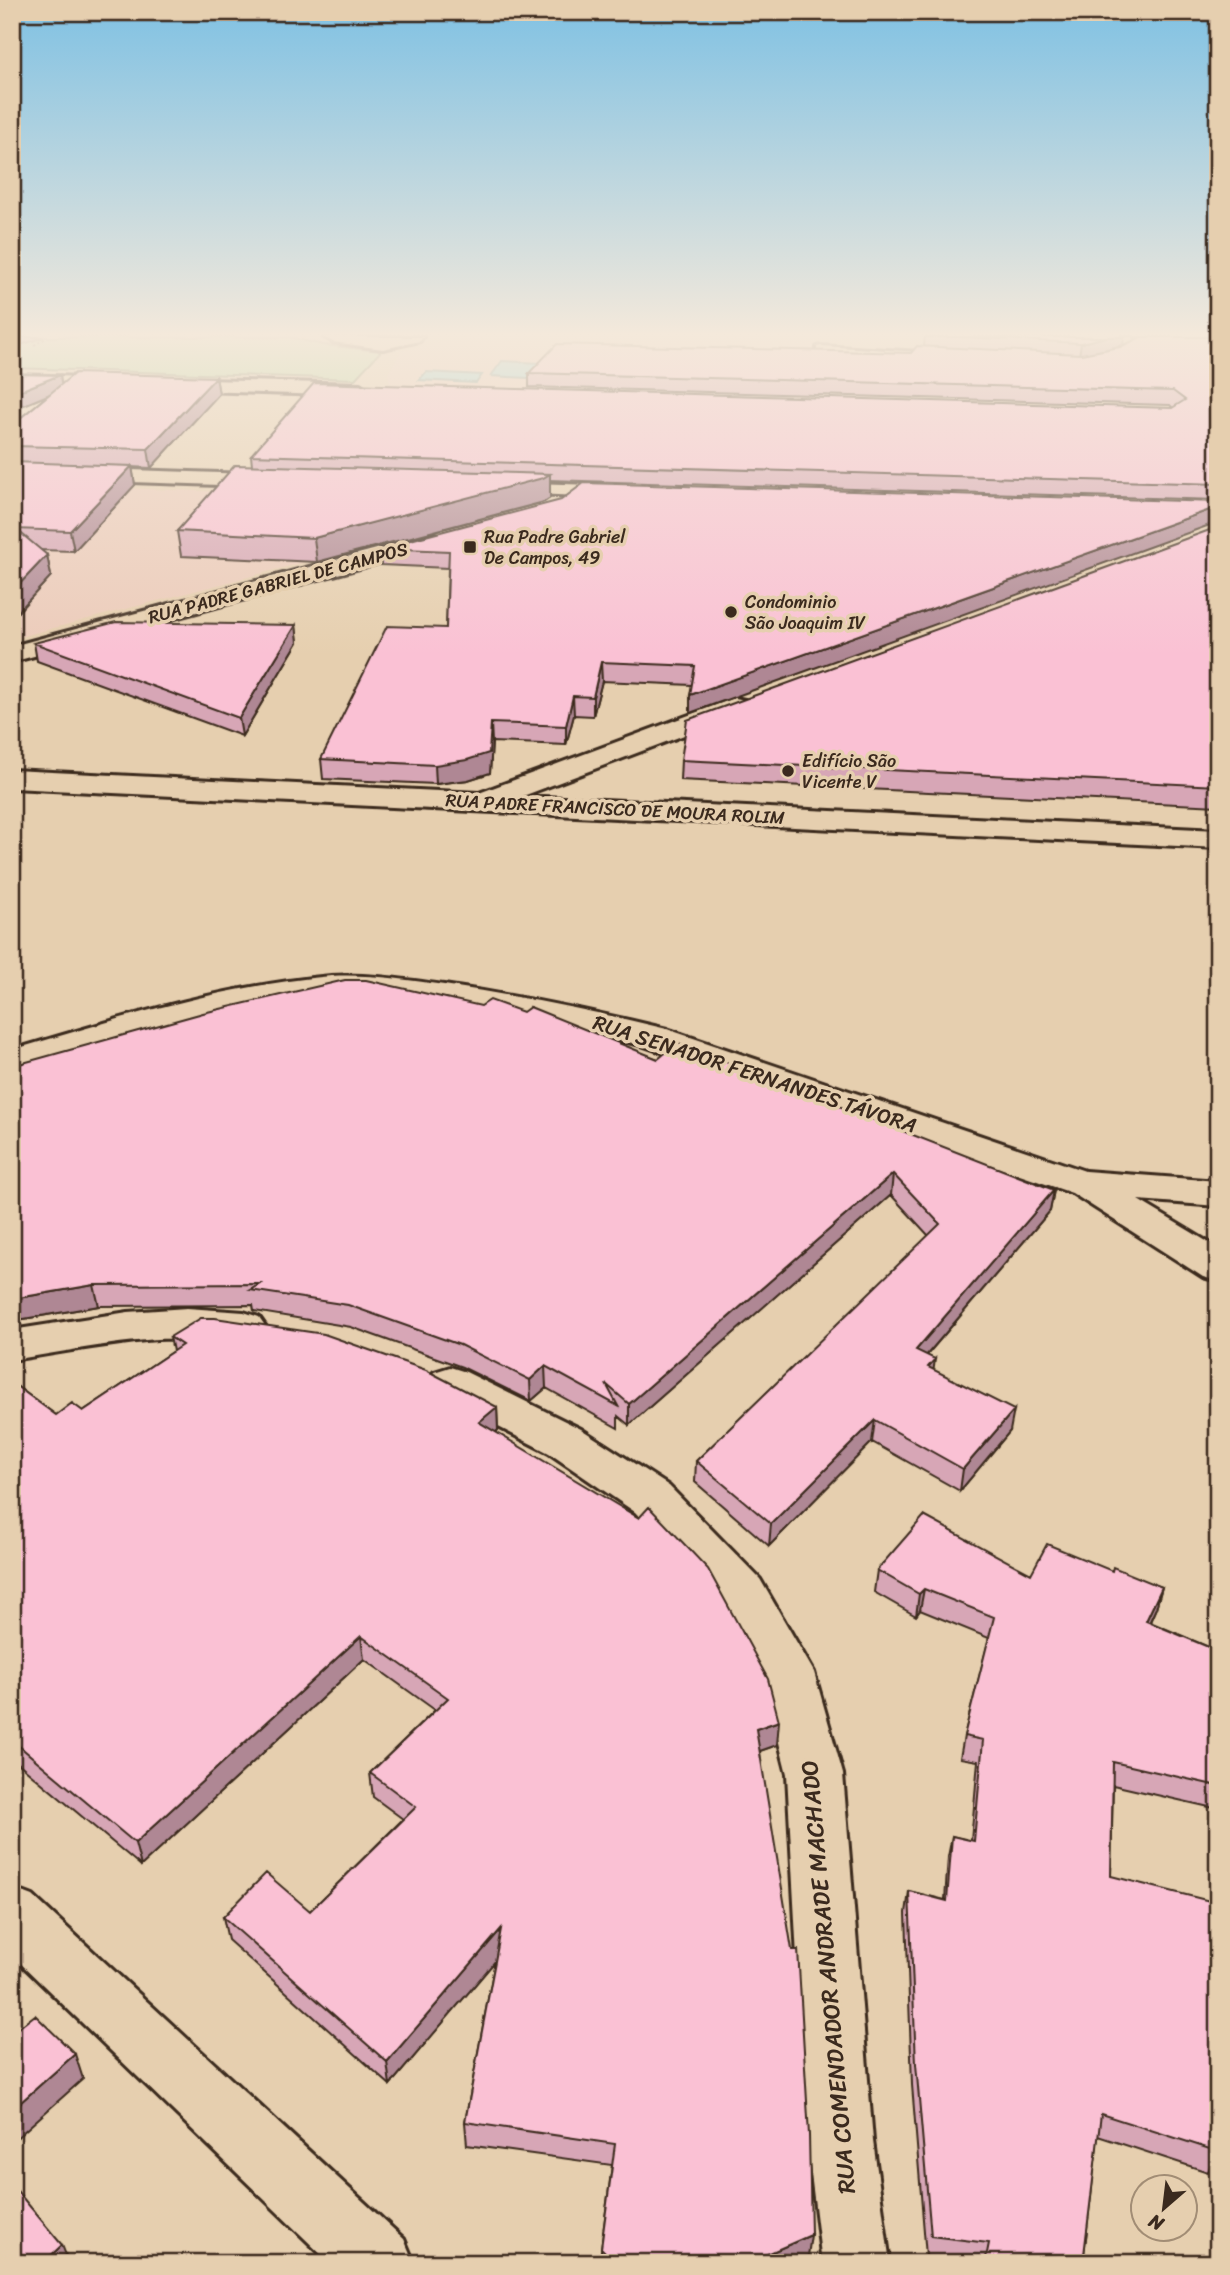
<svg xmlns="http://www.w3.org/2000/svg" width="1230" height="2275" viewBox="0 0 1230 2275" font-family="Sriracha,sans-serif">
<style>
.built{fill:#eccbba}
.green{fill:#adda99;stroke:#74825c;stroke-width:2}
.water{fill:#83d4db;stroke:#66908f;stroke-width:2}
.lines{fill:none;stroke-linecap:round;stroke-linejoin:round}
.service-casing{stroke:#3b2a1e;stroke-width:6}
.minor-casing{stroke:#3b2a1e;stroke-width:6}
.tertiary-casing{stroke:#3b2a1e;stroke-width:6}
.path{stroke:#3b2a1e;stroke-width:2;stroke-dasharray:2.5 2.5;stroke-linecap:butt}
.service{fill:#e6cfaf;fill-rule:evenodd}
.minor{fill:#e6cfaf;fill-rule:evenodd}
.tertiary{fill:#e6cfaf;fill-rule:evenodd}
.wall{fill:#d7a6b6;stroke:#3b2a1e;stroke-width:2}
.shaded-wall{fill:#af8794;stroke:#3b2a1e;stroke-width:2}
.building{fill:#fac1d4;stroke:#3b2a1e;stroke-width:2}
.poi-dot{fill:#3b2a1e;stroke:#e6cfaf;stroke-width:2.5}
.labels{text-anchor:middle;stroke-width:7;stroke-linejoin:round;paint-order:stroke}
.far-poi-label{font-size:18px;fill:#3b2a1e;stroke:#e6cfaf;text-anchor:start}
.far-street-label{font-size:18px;fill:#3b2a1e;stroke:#e6cfaf}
.street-label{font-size:21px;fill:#3b2a1e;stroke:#e6cfaf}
.near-street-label{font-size:24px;fill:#3b2a1e;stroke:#e6cfaf}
</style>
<rect width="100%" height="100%" fill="#e6cfaf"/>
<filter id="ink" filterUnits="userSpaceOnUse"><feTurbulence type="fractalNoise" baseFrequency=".0143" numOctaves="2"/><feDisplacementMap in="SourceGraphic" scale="14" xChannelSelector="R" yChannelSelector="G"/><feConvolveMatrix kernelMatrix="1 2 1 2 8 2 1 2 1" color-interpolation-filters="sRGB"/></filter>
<g filter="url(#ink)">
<!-- built -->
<path class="built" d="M 469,337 L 734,337 L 1021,356 L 1099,402 L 905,397 L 890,401 L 391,385 L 388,374 L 401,351 Z
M 12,484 L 484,502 L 492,513 L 12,639 Z"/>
<!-- green -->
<path class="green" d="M 12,337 L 289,337 L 323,345 L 381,351 L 355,379 L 12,368 Z"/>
<!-- water -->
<path class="water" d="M 502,361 L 558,364 L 547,379 L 491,376 Z
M 426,372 L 482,375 L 476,383 L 419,380 Z"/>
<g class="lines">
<defs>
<path id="service" d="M 1122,337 L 1132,337 L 1138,348 L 1136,350 L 1103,359 L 1103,355 L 1126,346 Z
M 821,346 L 921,352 L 927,355 L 921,358 L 817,351 L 817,347 Z"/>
<path id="minor" d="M 324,337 L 423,337 L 420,341 L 383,349 L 333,342 Z
M 12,375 L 360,384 L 369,390 L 360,396 L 12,385 Z
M 433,534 L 441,536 L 444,541 L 441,546 L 12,662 L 12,646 Z
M 735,698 L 745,700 L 748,706 L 745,712 L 523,796 L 1218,830 L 1218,848 L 12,788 L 12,770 L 479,793 Z
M 331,976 C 369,974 406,980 444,985 C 519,996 593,1011 667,1029 L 1085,1171 L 1218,1181 L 1218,1206 L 1138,1200 L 1218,1248 L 1218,1281 L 1203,1277 L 1072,1193 L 641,1045 L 515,1017 L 368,997 L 331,996 L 291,1000 L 182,1022 L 12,1073 L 12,1050 C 117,1019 221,986 331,976 Z
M 187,1308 L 244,1312 L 259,1317 L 266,1327 L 259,1337 C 231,1346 189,1337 157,1339 C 108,1343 60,1352 12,1360 L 12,1330 L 128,1312 Z
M 450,1367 L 466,1372 L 581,1429 L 669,1486 L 760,1579 L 814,1672 L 843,1774 L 873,2141 L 890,2263 L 822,2263 L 807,2141 L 787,1774 L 762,1675 L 724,1607 L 635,1512 L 549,1453 L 434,1394 L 427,1383 L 434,1372 Z
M 12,1888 L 33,1896 L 404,2239 L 414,2263 L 330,2263 L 12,1955 Z"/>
<path id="tertiary" d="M 12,466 L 276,475 L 283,477 L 286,481 L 283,485 L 276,487 L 12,478 Z
M 497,482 L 626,486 L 633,488 L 637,492 L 633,496 L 626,498 L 490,492 L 486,488 L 490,484 Z"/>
</defs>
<!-- service casing -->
<use href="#service" class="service-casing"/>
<!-- minor casing -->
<use href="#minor" class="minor-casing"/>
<!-- tertiary casing -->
<use href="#tertiary" class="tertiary-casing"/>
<!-- path -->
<path class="path" d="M 34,345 L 48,337"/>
<!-- service -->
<use href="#service" class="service"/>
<!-- minor -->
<use href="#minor" class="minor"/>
<!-- tertiary -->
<use href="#tertiary" class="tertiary"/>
</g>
<!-- wall -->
<path class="wall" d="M 925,337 L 1124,337 L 1110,349 L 1120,347 L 1135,340 L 1133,337 L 1218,337 L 1218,500 L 550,480 L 550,498 L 544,502 L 317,562 L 181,556 L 177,531 L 252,465 L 251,455 L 1173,408 L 1170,405 L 529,387 L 529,373 L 911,353 L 924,346 Z
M 60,375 L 61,384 L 216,377 L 219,394 L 151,468 L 132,467 L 135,485 L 74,551 L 40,550 L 47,555 L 51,576 L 16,614 L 12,613 L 12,425 L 48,395 L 12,410 Z
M 1218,502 L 690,713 L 692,685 L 602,681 L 593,716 L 574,715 L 566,745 L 492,742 L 490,773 L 468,780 L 436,784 L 323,779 L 321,759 L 446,628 L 448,568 L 381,565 L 380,548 Z
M 1218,527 L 1218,806 L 680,780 L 681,760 Z
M 296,625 L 298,642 L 242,736 L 37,661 L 34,643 Z
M 481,1006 L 523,1012 L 658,1059 L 1054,1190 L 1050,1211 L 927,1355 L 933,1370 L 1010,1431 L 960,1491 L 872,1442 L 769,1546 L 695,1482 L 696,1461 L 929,1236 L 891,1195 L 629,1425 L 618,1416 L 618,1428 L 546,1388 L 531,1401 L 462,1367 L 351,1327 L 254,1311 L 253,1305 L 99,1306 L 12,1321 Z
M 170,1337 L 497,1407 L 498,1430 L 496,1432 L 777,1745 L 760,1751 L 808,2256 L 793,2263 L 601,2263 L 601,2248 L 612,2165 L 467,2145 L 465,2122 L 495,1961 L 390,2085 L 228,1940 L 223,1917 L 310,1911 L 403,1819 L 373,1797 L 370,1773 L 435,1710 L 364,1659 L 141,1866 L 12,1758 L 12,1383 L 56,1415 L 83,1411 L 173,1351 Z
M 877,1570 L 1031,1574 L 1112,1571 L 1162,1587 L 1156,1608 L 1150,1622 L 1218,1651 L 1218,1809 L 1113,1785 L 1111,1876 L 1216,2151 L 1208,2172 L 1098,2136 L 1083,2263 L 982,2263 L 926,2256 L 912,2085 L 906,1913 L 909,1891 L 945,1900 L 948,1857 L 952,1836 L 971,1841 L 978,1761 L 960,1758 L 964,1736 L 989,1638 L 920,1610 L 916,1616 L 874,1592 Z"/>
<!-- shaded-wall -->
<path class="shaded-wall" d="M 12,337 L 44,337 L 12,348 Z
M 1106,337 L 1124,337 L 1123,345 L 1079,356 L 1081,343 Z
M 60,375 L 62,389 L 12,410 L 12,394 Z
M 216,377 L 219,394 L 151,468 L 148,449 Z
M 132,466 L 135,485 L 74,551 L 70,531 Z
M 550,474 L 550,498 L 544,502 L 317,562 L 314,538 Z
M 1218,507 L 1218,522 L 690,713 L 690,695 Z
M 47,555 L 51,576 L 16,614 L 12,592 Z
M 296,625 L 298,642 L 242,736 L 239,718 Z
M 601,662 L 602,681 L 593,716 L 593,697 Z
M 573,696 L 574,715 L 566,745 L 566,726 Z
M 491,723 L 492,742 L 490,773 L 468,780 L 436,784 L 435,765 Z
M 893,1174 L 891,1195 L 629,1425 L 629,1404 Z
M 1054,1190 L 1050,1211 L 913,1371 L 916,1350 Z
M 94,1285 L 99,1306 L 12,1321 L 12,1299 Z
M 935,1359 L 932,1381 L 928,1367 Z
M 545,1366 L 546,1388 L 531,1401 L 530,1380 Z
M 497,1407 L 498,1430 L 480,1446 L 479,1422 Z
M 1014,1410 L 1010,1431 L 960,1491 L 963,1469 Z
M 875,1420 L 872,1442 L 769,1546 L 771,1524 Z
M 1162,1587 L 1156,1608 L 1140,1643 L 1146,1621 Z
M 924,1589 L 920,1610 L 916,1616 L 919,1594 Z
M 361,1636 L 364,1659 L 141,1866 L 135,1843 Z
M 779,1721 L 777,1745 L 754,1753 L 756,1729 Z
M 501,1929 L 503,1952 L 390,2085 L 387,2062 Z
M 75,2054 L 83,2079 L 12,2142 L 12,2110 Z
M 811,2235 L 808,2256 L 793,2263 L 747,2263 Z
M 62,2245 L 69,2263 L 43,2263 Z"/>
<!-- building -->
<path class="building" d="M 958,337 L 1106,337 L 1081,343 Z
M 1141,337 L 1218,337 L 1218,484 L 251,455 L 314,383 L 1172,408 L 1185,400 L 1173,391 L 529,373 L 557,344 L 911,353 L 917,346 L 1081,354 L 1120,347 Z
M 75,373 L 216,377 L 148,449 L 12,446 L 12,425 Z
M 12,374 L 60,375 L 12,394 Z
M 12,462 L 132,466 L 70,531 L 16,529 L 47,555 L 12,592 Z
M 235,465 L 550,474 L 543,478 L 314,538 L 177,531 Z
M 584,483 L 1218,502 L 1218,507 L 690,695 L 695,666 L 601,662 L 593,697 L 573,696 L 566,726 L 491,723 L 489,753 L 467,760 L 435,765 L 321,759 L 387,626 L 446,628 L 449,551 L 380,548 L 561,500 Z
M 1218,527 L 1218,786 L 681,760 L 687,720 Z
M 116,622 L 296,625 L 239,718 L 34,643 Z
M 345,980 L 366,980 L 481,1006 L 490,1000 L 523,1012 L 530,1007 L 658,1059 L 677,1043 L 1054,1190 L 916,1350 L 935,1359 L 928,1367 L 1014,1410 L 963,1469 L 875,1420 L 771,1524 L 696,1461 L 940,1224 L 893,1174 L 629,1404 L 606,1384 L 618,1406 L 545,1366 L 530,1380 L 460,1345 L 348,1305 L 250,1290 L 260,1284 L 94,1285 L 12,1299 L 12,1066 L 203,1013 Z
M 201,1318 L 215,1318 L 324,1334 L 426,1370 L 497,1407 L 479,1422 L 639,1518 L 649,1507 L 708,1569 L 768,1679 L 779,1721 L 756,1729 L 792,1950 L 798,1950 L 809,2135 L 811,2235 L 747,2263 L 616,2263 L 601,2248 L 615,2144 L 465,2122 L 501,1929 L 387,2062 L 223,1917 L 266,1873 L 310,1911 L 416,1807 L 370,1773 L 448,1698 L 361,1636 L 135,1843 L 12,1740 L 12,1383 L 56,1415 L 72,1403 L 83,1411 L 182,1345 L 170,1337 Z
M 924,1516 L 1031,1574 L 1047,1544 L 1112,1571 L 1113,1567 L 1162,1587 L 1146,1621 L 1218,1651 L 1218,1786 L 1113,1762 L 1111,1876 L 1218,1903 L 1218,2143 L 1216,2151 L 1101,2114 L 1083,2263 L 985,2263 L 989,2243 L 931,2236 L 916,2064 L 909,1891 L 947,1901 L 952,1836 L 974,1841 L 983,1740 L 964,1736 L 994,1617 L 924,1589 L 919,1594 L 877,1570 Z
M 35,2015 L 75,2054 L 12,2110 L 12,2033 Z
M 12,2185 L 62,2245 L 43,2263 L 12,2263 Z"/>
</g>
<!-- sky -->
<linearGradient id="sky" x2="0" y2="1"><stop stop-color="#7fc1e3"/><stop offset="0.51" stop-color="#f4e9db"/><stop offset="1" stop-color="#f4e9db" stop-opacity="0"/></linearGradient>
<rect width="1230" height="655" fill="url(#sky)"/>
<!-- markers -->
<g class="poi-dot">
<rect x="463" y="540" width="14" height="14" rx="3.5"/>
<circle cx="731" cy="612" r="7"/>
<circle cx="788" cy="771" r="7"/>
</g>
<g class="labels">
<!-- far-poi labels -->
<g class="far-poi-label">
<text x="484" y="543">Rua Padre Gabriel<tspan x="484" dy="21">De Campos, 49</tspan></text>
<text x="745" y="608">Condominio<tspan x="745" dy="21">São Joaquim IV</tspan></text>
<text x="802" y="767">Edifício São<tspan x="802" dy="21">Vicente V</tspan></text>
</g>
<!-- far-street labels -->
<g class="far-street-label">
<text transform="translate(278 583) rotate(-15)" y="6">RUA PADRE GABRIEL DE CAMPOS</text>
<text transform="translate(615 809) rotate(3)" y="6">RUA PADRE FRANCISCO DE MOURA ROLIM</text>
</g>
<!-- street labels -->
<g class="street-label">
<text transform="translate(755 1074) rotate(18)" y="7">RUA SENADOR FERNANDES TÁVORA</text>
</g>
<!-- near-street labels -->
<g class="near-street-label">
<text transform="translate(828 1977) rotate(-95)" y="8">RUA COMENDADOR ANDRADE MACHADO</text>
</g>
</g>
<!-- margin -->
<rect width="1230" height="2275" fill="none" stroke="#e6cfaf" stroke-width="42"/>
<rect x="21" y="21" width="1188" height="2233" fill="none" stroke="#3b2a1e" stroke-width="2.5" filter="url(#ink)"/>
<!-- north arrow -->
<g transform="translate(1164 2208) rotate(208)"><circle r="33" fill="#e6cfaf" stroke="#a28d75" stroke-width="2"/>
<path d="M0-5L12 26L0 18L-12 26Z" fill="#3b2a1e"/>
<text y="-10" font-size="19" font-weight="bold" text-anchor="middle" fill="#3b2a1e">N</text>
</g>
</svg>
